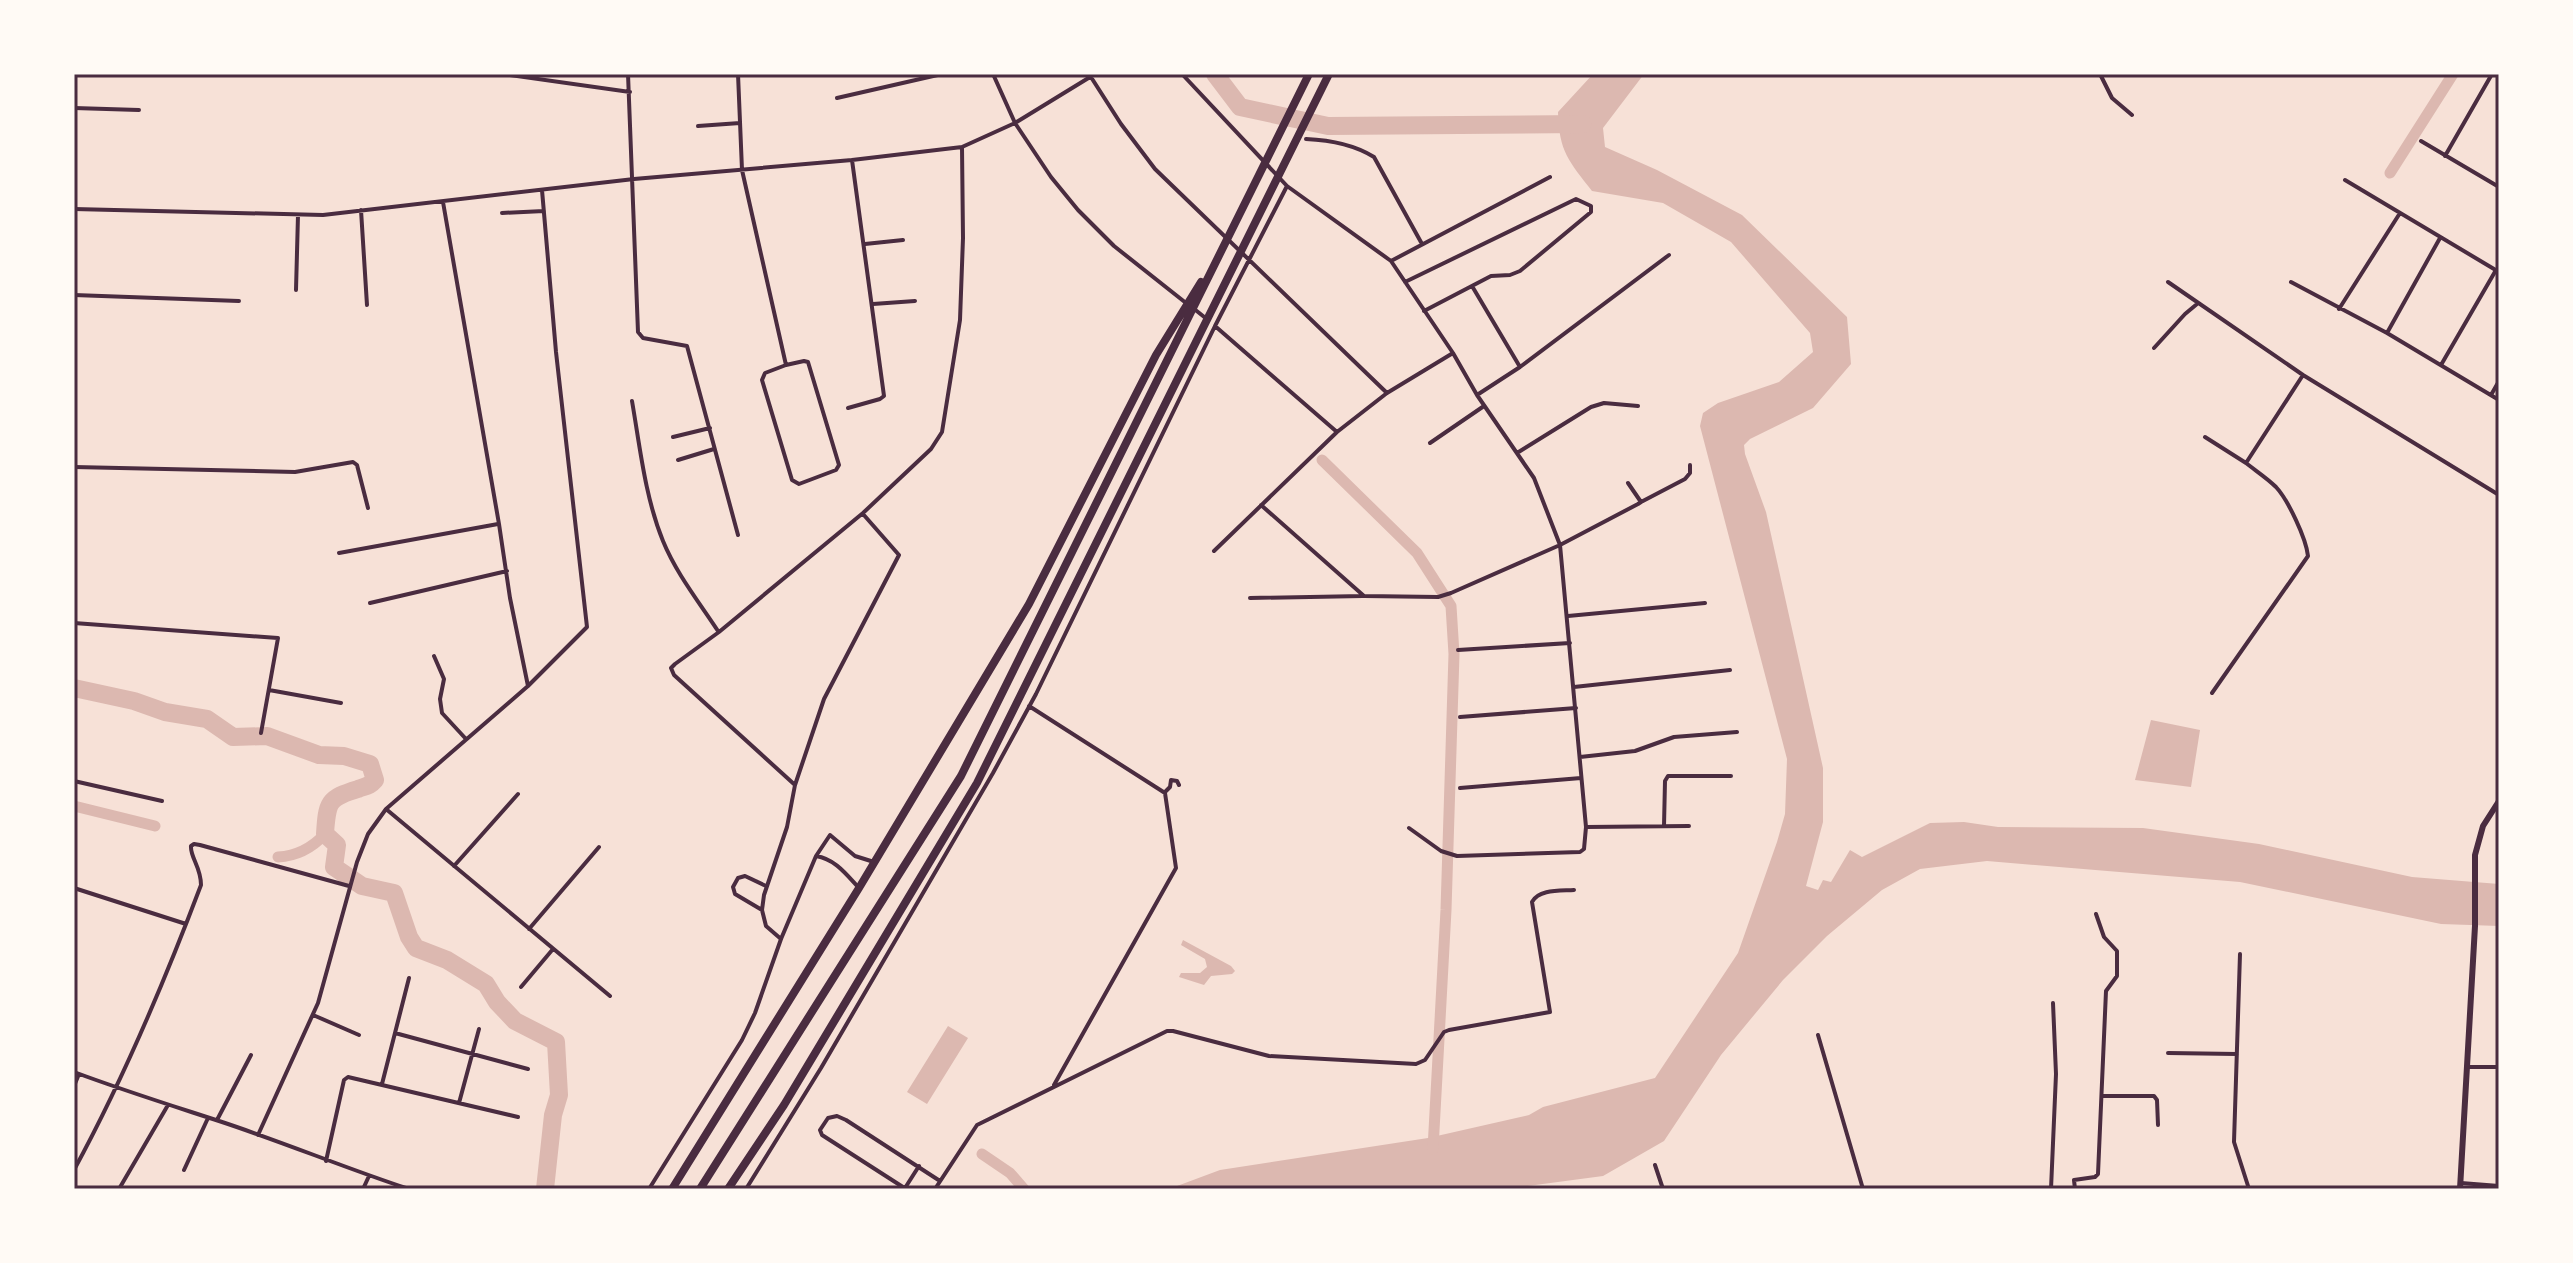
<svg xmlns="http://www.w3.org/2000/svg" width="2573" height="1263" viewBox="0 0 2573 1263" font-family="'Public Sans',sans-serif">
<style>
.water{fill:#dcb8b0}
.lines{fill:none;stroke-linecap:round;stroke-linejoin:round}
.canal{stroke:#dcb8b0;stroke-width:11}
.river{stroke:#dcb8b0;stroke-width:18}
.minor{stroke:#4a2c40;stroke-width:4}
.tertiary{stroke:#4a2c40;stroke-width:6}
.motorway{stroke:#4a2c40;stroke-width:8}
.neatline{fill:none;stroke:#4a2c40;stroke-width:3}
</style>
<rect width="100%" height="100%" fill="#f7e1d7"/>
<!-- water -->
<path class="water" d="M 1593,74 L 1644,74 L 1603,128 L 1605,147 L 1657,170 L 1742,215 L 1847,317 L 1851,364 L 1813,408 L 1750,439 L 1744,445 L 1745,454 L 1766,512 L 1823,768 L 1823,822 L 1806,886 L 1818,890 L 1823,880 L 1831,882 L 1850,850 L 1862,857 L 1930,823 L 1964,822 L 1998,827 L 2143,828 L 2259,844 L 2412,877 L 2499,884 L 2499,926 L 2441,924 L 2240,882 L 1987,861 L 1920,869 L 1882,890 L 1827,936 L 1783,980 L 1721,1055 L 1664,1141 L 1603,1176 L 1505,1189 L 1169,1189 L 1220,1170 L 1428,1138 L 1529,1115 L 1543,1107 L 1655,1078 L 1738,953 L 1777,842 L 1785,814 L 1787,759 L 1700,426 L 1703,413 L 1718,403 L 1779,382 L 1813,352 L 1810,333 L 1731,242 L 1663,203 L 1592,191 C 1569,161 1559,152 1558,112 Z
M 2151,720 L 2200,730 L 2191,787 L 2135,780 Z
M 1183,940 L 1231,966 L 1235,971 L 1232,974 L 1211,976 L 1204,985 L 1179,977 L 1181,973 L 1200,973 L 1207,967 L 1205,959 L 1181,945 Z
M 948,1026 L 968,1038 L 927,1104 L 907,1092 Z"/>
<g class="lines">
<!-- canal -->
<path class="canal" d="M 2390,173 L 2453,74
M 1322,460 L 1417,553 L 1451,606 L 1454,654 L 1446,910 L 1433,1149
M 74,806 L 155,826
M 278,857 C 297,856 312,848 325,834
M 982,1154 L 1010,1173 L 1024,1189"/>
<!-- river -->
<path class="river" d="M 1215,74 L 1240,107 L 1328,126 L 1583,124
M 74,688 L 134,701 L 165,712 L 207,719 L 233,737 L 267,736 L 319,755 L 344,756 L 370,764 L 375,780 C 370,786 366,786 358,789 C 328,798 327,802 325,834 L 337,845 L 334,867 L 362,886 L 394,893 L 409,937 L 416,948 L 447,960 L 486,984 L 497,1002 L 515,1021 L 556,1042 L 559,1095 L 553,1115 L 545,1189"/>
<!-- minor -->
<path class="minor" d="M 503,74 L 630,92
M 628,74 L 638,332 L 643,338 L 687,346 L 738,535
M 738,74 L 742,170 L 786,365
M 993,74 L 1015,123 L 1051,177 L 1078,210 L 1114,246 L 1186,303
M 1089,74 L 1121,124 L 1155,169 L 1387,393
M 1182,74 L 1287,186 L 1391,261 L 1453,353 L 1477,395 L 1534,478 L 1560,545 L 1586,827 L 1584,849 L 1580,852 L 1457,856 L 1441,851 L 1409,828
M 2100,74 L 2112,98 L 2132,115
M 837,98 L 942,74
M 74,108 L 139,110
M 698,126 L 740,123
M 1306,139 C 1330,140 1353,144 1374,157 L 1422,244
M 2421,141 L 2499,187
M 2445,156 L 2492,74
M 2345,180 L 2499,272
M 443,202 L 499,524 L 510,598 L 528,686
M 74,209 L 323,215 L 634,179 L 852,160 L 962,147 L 1015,123 L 1095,74
M 361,210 L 367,305
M 502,213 L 544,211
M 865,244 L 903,240
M 1391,261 L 1550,177
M 1405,282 L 1576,199 L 1591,206 L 1591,212 L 1520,271 L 1510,275 L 1491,276 L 1424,311
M 2168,282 L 2303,375 L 2499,495
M 2291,282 L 2387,333 L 2499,400
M 1472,286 L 1520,367
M 296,290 L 298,215
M 74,295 L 239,301
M 873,304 L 915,301
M 1193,308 L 1208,320
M 2339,309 L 2400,213
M 1215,326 L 1337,432
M 2387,333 L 2440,238
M 2154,348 L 2185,314 L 2197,304
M 804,361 L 808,362 L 839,465 L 836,470 L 799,484 L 792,480 L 762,380 L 765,373 L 786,365 Z
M 2441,365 L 2496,270
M 1477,395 L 1520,367 L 1669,255
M 2491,395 L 2499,381
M 632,401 C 640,447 645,497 663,541 C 676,573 699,602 718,631
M 848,408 L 880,399 L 884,396 L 852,160
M 673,437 L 710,428
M 2205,437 L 2246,463
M 1430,443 L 1484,406
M 1517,453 L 1591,407 L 1604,403 L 1638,406
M 678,460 L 714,449
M 74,467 L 295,472 L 353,462 L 357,465 L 368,508
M 1641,502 L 1685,479 L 1690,473 L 1690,465
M 1261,505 L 1364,596 L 1438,597 L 1451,593 L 1560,545 L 1638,504 L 1641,502 L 1628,483
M 1214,551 L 1337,432 L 1387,393 L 1453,353
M 339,553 L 498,524
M 1250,598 L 1363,596
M 370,603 L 507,571
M 1568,616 L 1705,603
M 74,623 L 278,638 L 261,733
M 1458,650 L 1570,643
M 434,656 L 444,679 L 440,699 L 442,713 L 466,739
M 1574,687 L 1730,670
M 269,690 L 341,703
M 2212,693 L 2308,556 C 2306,538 2288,500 2276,487 C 2267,478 2256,471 2246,463 L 2303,375
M 1029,706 L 1165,793 L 1176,868 L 1054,1085
M 1460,717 L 1576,708
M 1580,757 L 1635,751 L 1674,737 L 1737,732
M 74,781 L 162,801
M 795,785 L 674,675 L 671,668 L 675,664 L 719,632 L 863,513 L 931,449 L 942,432 L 960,320 L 963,238 L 962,147
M 1460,788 L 1581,778
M 1165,792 L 1170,787 L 1171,780 L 1177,781 L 1179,785
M 386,809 L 610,996
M 1664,826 L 1665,781 L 1668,776 L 1731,776
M 1586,827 L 1689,826
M 816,856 C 835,859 846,874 859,888
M 454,866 L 518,794
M 74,888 L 186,924
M 762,910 L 735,894 L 733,887 L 738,878 L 745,876 L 766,886
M 529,929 L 599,847
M 781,939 L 766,926 L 762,910 L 764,895 L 787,827 L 795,785 L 824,699 L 899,555 L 863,514
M 2240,954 L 2234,1142 L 2249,1189
M 521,987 L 553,949
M 313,1015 L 359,1035
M 395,1033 L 528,1069
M 1818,1035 L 1863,1189
M 2168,1053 L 2237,1054
M 2468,1067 L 2499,1067
M 74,1072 C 122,1090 170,1105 219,1121 C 283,1142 345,1168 409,1189
M 382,1084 L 409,978
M 74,1086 L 79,1074
M 2102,1096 L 2154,1096 L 2157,1100 L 2158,1125
M 459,1103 L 479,1029
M 217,1120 L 251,1055
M 258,1135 L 318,1003 L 357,862 L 368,834 L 386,809 L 528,686 L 587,627 L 556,352 L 542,190
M 326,1161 L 344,1080 L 348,1077 L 518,1117
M 1655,1165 L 1663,1189
M 74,1170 C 124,1078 164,983 201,885 C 201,867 190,857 191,846 L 194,844 L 200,845 L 349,886
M 184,1170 L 208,1118
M 2461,1183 L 2499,1186
M 905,1188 L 919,1166
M 119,1189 L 168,1105
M 363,1189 L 369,1176
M 649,1189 L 742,1040 L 755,1013 L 781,939 L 816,856 L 830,835 L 855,856 L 874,862
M 746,1189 L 821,1068 L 993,773 L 1036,694 L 1215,326 L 1287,186
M 906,1189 L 822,1135 L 820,1130 L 828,1118 L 837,1116 L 846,1120 L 940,1181
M 935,1189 L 977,1125 L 1167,1031 L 1173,1031 L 1269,1056 L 1416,1064 L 1425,1060 L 1444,1032 L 1449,1030 L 1550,1012 L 1532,902 C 1539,889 1560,891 1574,890
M 2051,1189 L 2056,1074 L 2053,1003
M 2075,1189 L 2074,1180 L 2095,1177 L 2098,1174 L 2106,991 L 2117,976 L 2117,951 L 2104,937 L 2096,914"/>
<!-- tertiary -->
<path class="tertiary" d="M 2460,1189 L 2475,926 L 2475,855 L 2483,826 L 2499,801"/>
<!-- motorway -->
<path class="motorway" d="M 672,1189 L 859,888 L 1029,604 L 1156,355 L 1201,282
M 700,1189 L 961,776 L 1309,74
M 728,1189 L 784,1105 L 977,783 L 1329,74"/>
</g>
<!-- border -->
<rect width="2573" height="1263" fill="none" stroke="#fffaf5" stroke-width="152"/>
<rect x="76" y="76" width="2421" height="1111" class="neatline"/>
</svg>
